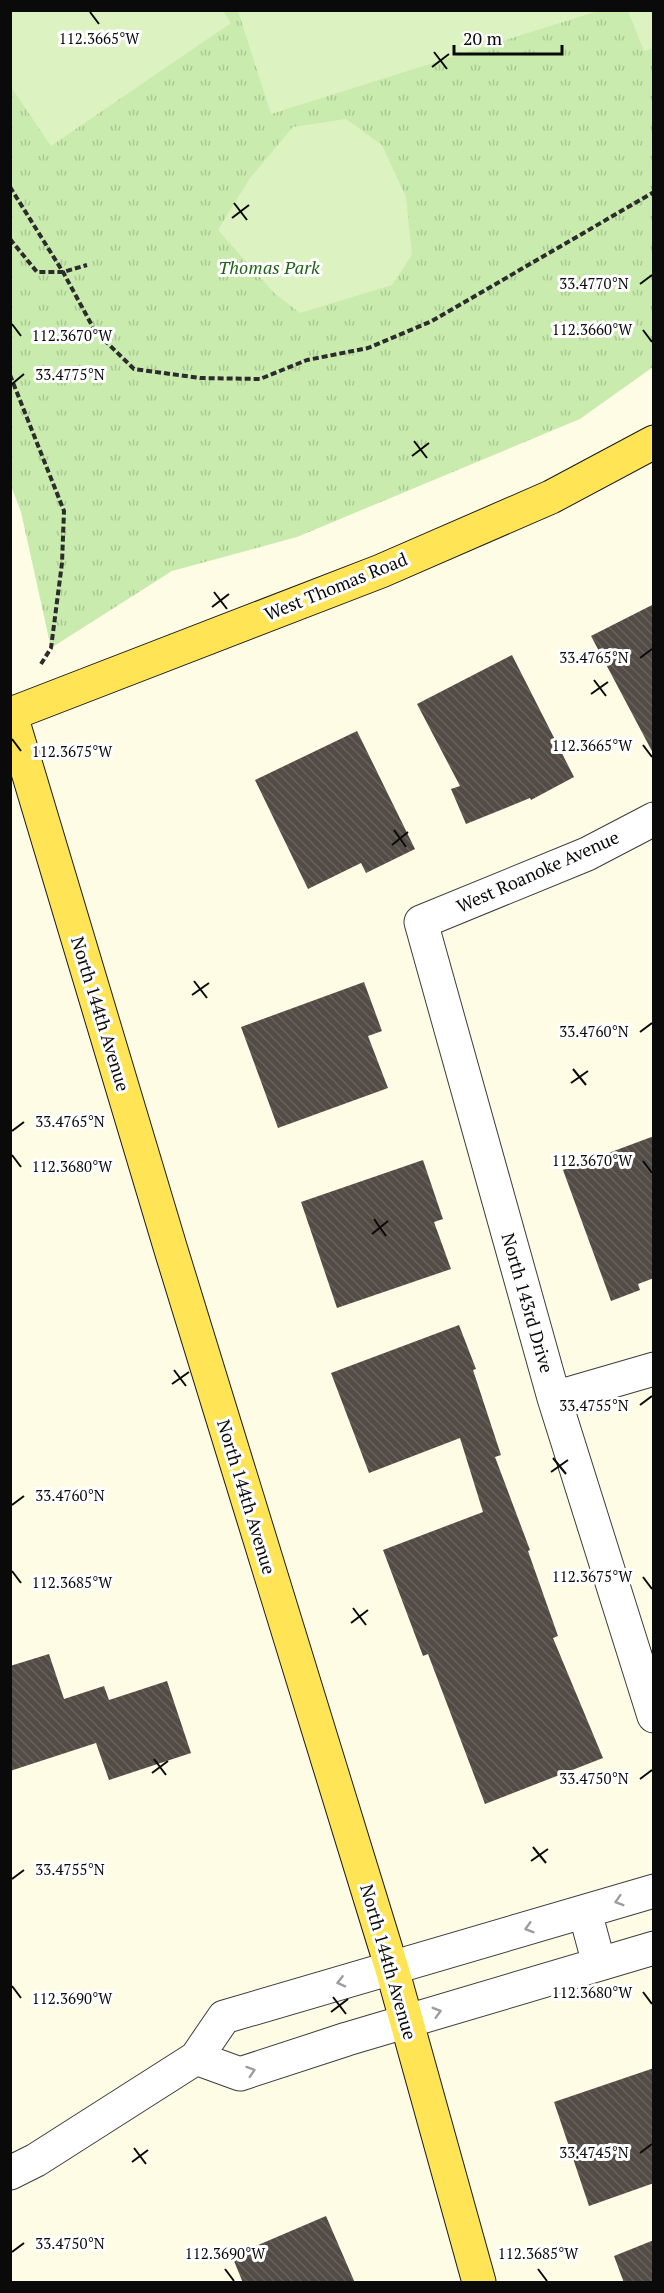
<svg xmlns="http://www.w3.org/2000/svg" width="664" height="2293" viewBox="0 0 664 2293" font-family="'PT Serif',serif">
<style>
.grass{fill:url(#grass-tufts)}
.pitch{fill:#ddf2c1}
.building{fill:url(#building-back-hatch)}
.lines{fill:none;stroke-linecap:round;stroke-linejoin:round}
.minor-casing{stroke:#3d3d3d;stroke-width:35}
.major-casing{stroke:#1b1b1b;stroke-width:35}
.path{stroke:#2c2c2c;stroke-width:4;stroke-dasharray:6 3;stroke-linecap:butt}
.minor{stroke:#fff;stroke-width:33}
.major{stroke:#ffe456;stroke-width:33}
.oneway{stroke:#9d9d9d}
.ticks{fill:none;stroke:#0a0a0a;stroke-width:2}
.labels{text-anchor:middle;stroke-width:6;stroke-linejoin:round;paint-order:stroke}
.park-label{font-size:18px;font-style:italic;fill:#216417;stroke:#fff}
.street-label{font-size:18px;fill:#0a0a0a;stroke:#fff}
.ticks-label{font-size:15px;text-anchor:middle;fill:#0a0a0a;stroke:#fff;stroke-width:6;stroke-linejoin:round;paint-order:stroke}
</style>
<defs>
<pattern id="grass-tufts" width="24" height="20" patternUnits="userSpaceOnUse" patternTransform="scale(1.5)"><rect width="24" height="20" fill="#c9ebae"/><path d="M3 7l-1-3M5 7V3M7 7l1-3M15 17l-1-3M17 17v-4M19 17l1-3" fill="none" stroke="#abc894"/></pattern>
<pattern id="building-back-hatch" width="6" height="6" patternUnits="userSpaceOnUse" patternTransform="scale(1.5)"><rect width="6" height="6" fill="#534c46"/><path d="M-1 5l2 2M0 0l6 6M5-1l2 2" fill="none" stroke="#67615c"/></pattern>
</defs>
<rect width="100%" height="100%" fill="#fffce6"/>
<!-- grass -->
<path class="grass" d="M 11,11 L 653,11 L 653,367 L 580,419 L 297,537 L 172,571 L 51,648 L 21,512 L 11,486 Z"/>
<!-- pitch -->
<path class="pitch" d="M 10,11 L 223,11 L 231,23 L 51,146 L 11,87 Z
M 238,11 L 238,10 L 598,11 L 271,114 Z
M 628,11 L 653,11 L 653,48 L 644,51 Z
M 346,119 L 382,145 L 406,197 L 412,255 L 392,285 L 300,313 L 274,293 L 218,230 L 250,178 L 293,127 Z"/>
<!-- building -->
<path class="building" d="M 654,604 L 654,755 L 591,636 Z
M 512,655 L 574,777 L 531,800 L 530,798 L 466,824 L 451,789 L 460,786 L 417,704 Z
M 357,731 L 415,849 L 366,873 L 361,863 L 308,889 L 255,780 Z
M 364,982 L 382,1031 L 368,1036 L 388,1088 L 278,1128 L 241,1027 Z
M 654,1136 L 654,1278 L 638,1284 L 640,1290 L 611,1301 L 563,1170 Z
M 423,1160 L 443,1219 L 434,1222 L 451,1269 L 337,1308 L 301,1202 Z
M 459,1325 L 476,1369 L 473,1370 L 501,1455 L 495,1457 L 530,1550 L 528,1551 L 558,1636 L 553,1638 L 603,1758 L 485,1804 L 428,1654 L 423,1656 L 383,1550 L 483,1512 L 460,1438 L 369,1473 L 331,1373 Z
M 49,1654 L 64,1699 L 104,1686 L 109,1700 L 167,1681 L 191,1753 L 109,1780 L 96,1743 L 10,1771 L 10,1666 Z
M 654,2068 L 654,2183 L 589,2206 L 554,2102 Z
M 326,2216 L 355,2283 L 243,2283 L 232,2256 Z
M 654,2240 L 654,2283 L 624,2283 L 614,2256 Z"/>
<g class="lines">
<defs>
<path id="minor" d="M 654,819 L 587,854 L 421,922 L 554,1398 L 654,1716
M 554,1398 L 654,1369
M 585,1912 L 599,1964
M 196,2058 L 240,2074 L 347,2039 L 654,1948
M 10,2173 L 36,2160 L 196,2058 L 224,2017 L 654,1891"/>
<path id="major" d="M 10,712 L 171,1250 L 392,1969 L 479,2282
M 11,714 L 381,571 L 551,497 L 654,442"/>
</defs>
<!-- minor casing -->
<use href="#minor" class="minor-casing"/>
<!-- major casing -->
<use href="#major" class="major-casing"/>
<!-- path -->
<path class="path" d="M 10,187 L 63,272 L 95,331 L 134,369 L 200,378 L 260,379 L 307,360 L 368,348 L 432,321 L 654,192
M 10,239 L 37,272 L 63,272 L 87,265
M 10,375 L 64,511 L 62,563 L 51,648 L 41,664"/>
<!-- minor -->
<use href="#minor" class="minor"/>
<!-- major -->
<use href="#major" class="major"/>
</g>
<!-- one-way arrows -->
<defs><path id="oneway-chevron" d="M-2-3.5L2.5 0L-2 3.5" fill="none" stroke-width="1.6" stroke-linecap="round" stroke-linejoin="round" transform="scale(1.5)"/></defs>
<g class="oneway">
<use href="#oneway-chevron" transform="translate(619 1901) rotate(163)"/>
<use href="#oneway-chevron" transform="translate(529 1928) rotate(164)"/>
<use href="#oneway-chevron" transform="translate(341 1982) rotate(166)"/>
<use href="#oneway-chevron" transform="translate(437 2012) rotate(-16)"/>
<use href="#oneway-chevron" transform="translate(251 2071) rotate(-18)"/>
</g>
<!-- ticks -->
<path class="ticks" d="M 90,12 L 99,24M 434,52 L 447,69M 432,67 L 449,54M 234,203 L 247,220M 232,218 L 249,205M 640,284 L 652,275M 12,324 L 21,336M 643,330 L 652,342M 12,384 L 24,374M 414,441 L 427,458M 412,456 L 429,443M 214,592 L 227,609M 212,607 L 229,594M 640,658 L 652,649M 594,680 L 606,696M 591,694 L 608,682M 12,739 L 21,751M 643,745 L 652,757M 394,830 L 406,847M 392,845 L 408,832M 194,981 L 207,998M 192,995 L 209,983M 640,1032 L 652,1023M 573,1069 L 586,1085M 571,1083 L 588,1071M 12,1131 L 24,1122M 12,1155 L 21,1167M 643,1161 L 652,1173M 374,1219 L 386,1236M 372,1234 L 388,1221M 174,1370 L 186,1386M 172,1384 L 189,1372M 640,1405 L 652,1396M 553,1458 L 566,1474M 551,1472 L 568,1460M 12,1505 L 24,1496M 12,1571 L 21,1583M 643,1577 L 652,1589M 353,1608 L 366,1625M 351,1623 L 368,1610M 154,1759 L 166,1775M 152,1773 L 168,1761M 640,1779 L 652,1770M 533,1847 L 546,1863M 531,1861 L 548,1849M 12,1879 L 24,1870M 12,1986 L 21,1998M 643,1992 L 652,2004M 333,1997 L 346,2014M 331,2012 L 348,1999M 134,2148 L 146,2164M 640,2153 L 652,2144M 132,2162 L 148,2150M 12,2252 L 24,2243M 225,2269 L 234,2281M 538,2269 L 547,2281"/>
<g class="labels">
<!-- park labels -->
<g class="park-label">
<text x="269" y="274">Thomas Park</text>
</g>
<!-- street labels -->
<g class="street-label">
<text transform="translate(336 587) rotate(-22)" y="6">West Thomas Road</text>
<text transform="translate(538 872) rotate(-24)" y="6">West Roanoke Avenue</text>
<text transform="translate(100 1014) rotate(73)" y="6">North 144th Avenue</text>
<text transform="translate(527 1303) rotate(74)" y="6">North 143rd Drive</text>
<text transform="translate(246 1497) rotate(73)" y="6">North 144th Avenue</text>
<text transform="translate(388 1962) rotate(74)" y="6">North 144th Avenue</text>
</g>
</g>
<g class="ticks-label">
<text x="99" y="44">112.3665°W</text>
<text x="594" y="289">33.4770°N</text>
<text x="592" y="335">112.3660°W</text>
<text x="72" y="341">112.3670°W</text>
<text x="70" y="380">33.4775°N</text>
<text x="594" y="663">33.4765°N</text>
<text x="592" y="751">112.3665°W</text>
<text x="72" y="757">112.3675°W</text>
<text x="594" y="1037">33.4760°N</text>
<text x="70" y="1127">33.4765°N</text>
<text x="592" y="1166">112.3670°W</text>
<text x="72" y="1172">112.3680°W</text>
<text x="594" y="1411">33.4755°N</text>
<text x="70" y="1501">33.4760°N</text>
<text x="592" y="1582">112.3675°W</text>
<text x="72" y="1588">112.3685°W</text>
<text x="594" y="1784">33.4750°N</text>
<text x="70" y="1875">33.4755°N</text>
<text x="592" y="1998">112.3680°W</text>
<text x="72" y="2004">112.3690°W</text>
<text x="594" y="2158">33.4745°N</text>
<text x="70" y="2249">33.4750°N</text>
<text x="225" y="2259">112.3690°W</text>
<text x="538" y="2259">112.3685°W</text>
</g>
<!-- border -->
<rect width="664" height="2293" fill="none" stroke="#0a0a0a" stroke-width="24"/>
<!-- scale -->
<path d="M454 45v9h108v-9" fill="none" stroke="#0a0a0a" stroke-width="3"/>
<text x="463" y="45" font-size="18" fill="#0a0a0a" stroke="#ffffff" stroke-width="4.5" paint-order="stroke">20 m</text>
</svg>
